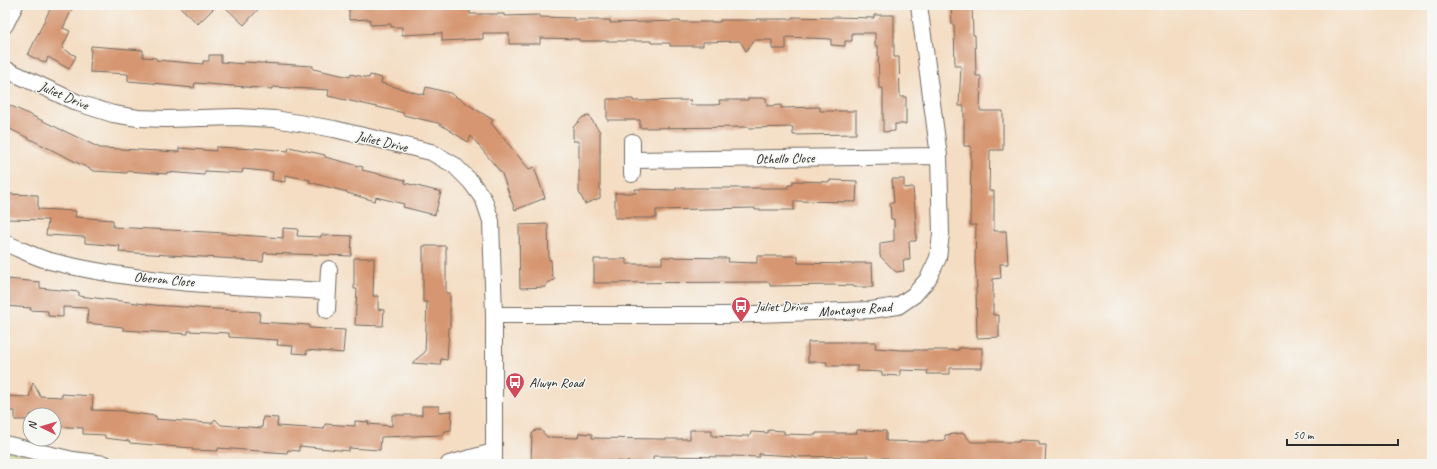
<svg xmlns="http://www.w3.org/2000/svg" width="1437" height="469" viewBox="0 0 1437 469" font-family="Caveat,sans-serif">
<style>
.green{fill:#bbcc6f;stroke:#737c4d}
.building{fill:#d69671}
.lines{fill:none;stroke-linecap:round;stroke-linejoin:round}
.minor-casing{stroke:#716960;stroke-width:18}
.minor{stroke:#fff;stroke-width:16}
.labels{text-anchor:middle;stroke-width:3;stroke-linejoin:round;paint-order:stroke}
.street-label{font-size:14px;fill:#2b2b2b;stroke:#f6f6f2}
.poi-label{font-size:14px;fill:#2b2b2b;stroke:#f6f6f2;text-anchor:start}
</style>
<rect width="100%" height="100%" fill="#f6f6f2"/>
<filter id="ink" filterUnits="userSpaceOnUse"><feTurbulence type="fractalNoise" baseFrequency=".025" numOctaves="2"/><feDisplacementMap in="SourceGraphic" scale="8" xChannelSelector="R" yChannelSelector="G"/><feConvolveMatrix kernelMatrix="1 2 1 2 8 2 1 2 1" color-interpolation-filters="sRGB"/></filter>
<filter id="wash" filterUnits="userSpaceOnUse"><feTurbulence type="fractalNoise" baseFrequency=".012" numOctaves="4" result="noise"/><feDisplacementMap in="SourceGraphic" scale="16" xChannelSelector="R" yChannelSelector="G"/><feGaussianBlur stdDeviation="0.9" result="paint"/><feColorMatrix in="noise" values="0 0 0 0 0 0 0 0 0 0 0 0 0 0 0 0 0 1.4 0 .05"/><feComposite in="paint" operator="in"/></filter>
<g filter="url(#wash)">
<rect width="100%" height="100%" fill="#f4ddc2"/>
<!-- green -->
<path class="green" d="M 5,450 L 67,464 L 16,464 L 5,461 Z"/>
<g id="blocks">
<!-- building -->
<path class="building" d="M 52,5 L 74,5 L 63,28 L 70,31 L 62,48 L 76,56 L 69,69 L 48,57 L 46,63 L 28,55 Z
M 178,5 L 217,5 L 198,24 Z
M 223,5 L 262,5 L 244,25 Z
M 349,5 L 428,5 L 428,7 L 470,7 L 470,14 L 504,14 L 504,16 L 540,15 L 540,17 L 574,18 L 574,20 L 610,20 L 610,23 L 680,21 L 680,22 L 720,22 L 720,20 L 757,20 L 757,19 L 792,19 L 792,17 L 832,18 L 832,17 L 874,18 L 874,15 L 894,15 L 894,57 L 899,57 L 900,97 L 906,97 L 906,124 L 895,124 L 895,131 L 883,132 L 883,88 L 879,88 L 878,46 L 875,46 L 875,33 L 852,33 L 852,41 L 845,41 L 845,46 L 831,45 L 831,39 L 786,37 L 786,49 L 772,49 L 772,40 L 754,40 L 746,51 L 740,41 L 703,42 L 703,46 L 670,46 L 670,43 L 651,43 L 651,41 L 579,41 L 579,39 L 540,38 L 540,44 L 509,44 L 509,33 L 483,33 L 483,39 L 442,41 L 442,33 L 402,35 L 402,27 L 391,27 L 391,24 L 370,25 L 370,19 L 349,20 Z
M 951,5 L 972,5 L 973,35 L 975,35 L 976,76 L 981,76 L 980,111 L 1003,111 L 1003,150 L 990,150 L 989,191 L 994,191 L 994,231 L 1006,231 L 1008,264 L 1000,264 L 1001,278 L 993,279 L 993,315 L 999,315 L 999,337 L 977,338 L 976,288 L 977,288 L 975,263 L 976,225 L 970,225 L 971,146 L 964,146 L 964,106 L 959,106 L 961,66 L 955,66 L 954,25 L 952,25 Z
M 91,46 L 143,50 L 143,57 L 156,58 L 156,60 L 203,64 L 203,61 L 209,61 L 209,55 L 221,55 L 221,62 L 244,64 L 244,62 L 313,66 L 313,69 L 350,77 L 350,74 L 369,78 L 370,75 L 382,78 L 381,83 L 424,95 L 426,87 L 450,93 L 493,120 L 491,123 L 529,169 L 534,167 L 545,198 L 515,210 L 502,174 L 471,136 L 468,142 L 438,123 L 403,115 L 404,113 L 328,96 L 329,90 L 272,87 L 272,89 L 195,83 L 194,88 L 163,85 L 163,84 L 128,81 L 128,74 L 90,72 Z
M 748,98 L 766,98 L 767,106 L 781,105 L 781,108 L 820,107 L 820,111 L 856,111 L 856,134 L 793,135 L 793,127 L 749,128 L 749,127 L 640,128 L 640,120 L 607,120 L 607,99 L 633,99 L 633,101 L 691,100 L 690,105 L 715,105 L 720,104 L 719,100 L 748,100 Z
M 5,103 L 100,148 L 179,152 L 179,148 L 216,151 L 216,147 L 255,149 L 255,148 L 288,151 L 289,147 L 325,155 L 325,157 L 363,167 L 362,170 L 405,180 L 405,183 L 441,192 L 435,215 L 403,207 L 404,204 L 376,197 L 375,201 L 347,193 L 347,192 L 309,182 L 310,180 L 285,175 L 285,182 L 272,180 L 273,172 L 243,169 L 242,173 L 205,171 L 204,175 L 167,172 L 167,174 L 128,171 L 127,173 L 94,171 L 10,129 L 11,127 L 5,124 Z
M 589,116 L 600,132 L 600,198 L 585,204 L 579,192 L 579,141 L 573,141 L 573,127 L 583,117 Z
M 892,179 L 904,179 L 904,188 L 913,187 L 916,224 L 916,241 L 909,241 L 910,260 L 903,260 L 904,271 L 896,272 L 880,256 L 880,243 L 894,241 L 894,219 L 891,219 L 890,203 L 894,203 Z
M 830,180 L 857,181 L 856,202 L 794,201 L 794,210 L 755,210 L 755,208 L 656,210 L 656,218 L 615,218 L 615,193 L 636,193 L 635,189 L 676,190 L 676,188 L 788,188 L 788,185 L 793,185 L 793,181 L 830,182 Z
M 5,194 L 38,195 L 38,209 L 76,211 L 75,217 L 113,220 L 113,227 L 226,233 L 226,234 L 283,238 L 283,228 L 298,229 L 297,236 L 321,237 L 321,235 L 352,236 L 351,256 L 264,253 L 263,262 L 236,260 L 236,259 L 119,252 L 120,246 L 85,243 L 85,237 L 46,235 L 48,220 L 5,219 Z
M 548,224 L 549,260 L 551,260 L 552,275 L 555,279 L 546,284 L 546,287 L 520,288 L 519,225 Z
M 423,246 L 446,246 L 446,293 L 450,293 L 450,328 L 449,328 L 447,360 L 441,359 L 440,365 L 412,363 L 425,352 L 427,302 L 423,302 Z
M 757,256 L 798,256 L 798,263 L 854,264 L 854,263 L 872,263 L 873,287 L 854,287 L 854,286 L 834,285 L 770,286 L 770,282 L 594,283 L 594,259 L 626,259 L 626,264 L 662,264 L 662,257 L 729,258 L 728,262 L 757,263 Z
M 354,258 L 374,258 L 373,296 L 378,296 L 378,309 L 384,310 L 383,326 L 355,325 L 357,289 L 354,289 Z
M 7,279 L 40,282 L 40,288 L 79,292 L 79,296 L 154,305 L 260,312 L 259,322 L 309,325 L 309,328 L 345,330 L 343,353 L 307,350 L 307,354 L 292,353 L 293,346 L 277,345 L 278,340 L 229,337 L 229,333 L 188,331 L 188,334 L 123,330 L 123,327 L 87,323 L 88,308 L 63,307 L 63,317 L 48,316 L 48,311 L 30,310 L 31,308 L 5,306 Z
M 808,342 L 876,342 L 875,348 L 901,350 L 959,350 L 959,348 L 982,348 L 982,368 L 950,368 L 950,374 L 927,374 L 928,371 L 900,370 L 900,376 L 882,375 L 882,372 L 857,371 L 858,366 L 827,366 L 827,362 L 808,362 Z
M 33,382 L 40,396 L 62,397 L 62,394 L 93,396 L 92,410 L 125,411 L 125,412 L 156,416 L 156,419 L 208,423 L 212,423 L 215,419 L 221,425 L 262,428 L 263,417 L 278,418 L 277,426 L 324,429 L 325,424 L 355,426 L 355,421 L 369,422 L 368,424 L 392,426 L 392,415 L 422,415 L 422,406 L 439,406 L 439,412 L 452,411 L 451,430 L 445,431 L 444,435 L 381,437 L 380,450 L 349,448 L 349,451 L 299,446 L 299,451 L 288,450 L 287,453 L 218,448 L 218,451 L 192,450 L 192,448 L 130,443 L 129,441 L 105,438 L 105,435 L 83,434 L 83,428 L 54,426 L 54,415 L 30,415 L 30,420 L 15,420 L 15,411 L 5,411 L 5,396 L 29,397 Z
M 536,430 L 541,430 L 547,437 L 578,438 L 579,433 L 592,434 L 592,438 L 659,439 L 690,439 L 690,430 L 712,430 L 712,436 L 742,437 L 742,436 L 750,436 L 751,432 L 768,433 L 768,430 L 784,431 L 784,434 L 816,435 L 816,433 L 857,433 L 857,430 L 886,431 L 886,441 L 926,442 L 945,440 L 945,435 L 964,433 L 971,442 L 1019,442 L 1019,440 L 1039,441 L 1039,445 L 1046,445 L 1045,463 L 1013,462 L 1013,464 L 962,464 L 962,462 L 927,462 L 889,460 L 889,458 L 868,458 L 868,456 L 794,457 L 794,456 L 759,454 L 759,457 L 732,456 L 732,457 L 653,456 L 653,463 L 591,460 L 560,460 L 560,462 L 531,461 L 532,434 Z"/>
</g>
</g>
<g filter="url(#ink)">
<use href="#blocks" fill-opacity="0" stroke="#716960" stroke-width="1"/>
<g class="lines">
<defs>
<path id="minor" d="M 5,25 L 15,5
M 5,69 L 78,103 L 113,114 L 138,118 L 166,119 L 237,117 L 275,119 L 334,129 L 431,152 L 454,165 L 471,182 L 484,200 L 491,221 L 494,315 L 494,464
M 632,142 L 632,174
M 632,160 L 939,156
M 5,243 C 20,249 35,257 50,261 C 140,284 235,286 327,291
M 327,310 L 329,269
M 494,315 L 726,315 L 871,310 L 898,306 L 914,295 L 928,279 L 938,258 L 941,234 L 939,156 L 919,5
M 5,444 L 73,460 L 105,464
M 449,464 L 493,452"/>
</defs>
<!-- minor casing -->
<use href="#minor" class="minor-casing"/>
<!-- minor -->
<use href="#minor" class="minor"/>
</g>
</g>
<!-- icons -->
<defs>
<symbol id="bus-pin" viewBox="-11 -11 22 30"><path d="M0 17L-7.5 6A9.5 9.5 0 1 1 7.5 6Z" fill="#d1495b" stroke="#f6f6f2"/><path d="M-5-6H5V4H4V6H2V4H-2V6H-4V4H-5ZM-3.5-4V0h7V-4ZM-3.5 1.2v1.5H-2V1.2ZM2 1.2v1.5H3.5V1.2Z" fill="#fff"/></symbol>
</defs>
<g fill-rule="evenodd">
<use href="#bus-pin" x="730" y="295" width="22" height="30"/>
<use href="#bus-pin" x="504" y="371" width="22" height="30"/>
</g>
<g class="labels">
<!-- street labels -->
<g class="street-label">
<text transform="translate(64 95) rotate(23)" y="5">Juliet Drive</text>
<text transform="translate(382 141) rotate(13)" y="5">Juliet Drive</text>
<text transform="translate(785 158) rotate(-1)" y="5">Othello Close</text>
<text transform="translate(164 279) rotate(5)" y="5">Oberon Close</text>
<text transform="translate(855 309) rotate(-4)" y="5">Montague Road</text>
</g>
<!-- poi labels -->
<g class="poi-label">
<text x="755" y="311">Juliet Drive</text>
<text x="529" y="387">Alwyn Road</text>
</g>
</g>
<!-- margin -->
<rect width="1437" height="469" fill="none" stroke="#f6f6f2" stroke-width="20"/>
<!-- north arrow -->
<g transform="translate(42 427) rotate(275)"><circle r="19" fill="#f6f6f2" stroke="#a5a5a2"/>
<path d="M0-3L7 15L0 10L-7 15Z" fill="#d1495b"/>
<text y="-6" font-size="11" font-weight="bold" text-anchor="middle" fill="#2b2b2b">N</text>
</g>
<!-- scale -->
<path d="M1287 439v6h111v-6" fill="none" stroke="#2b2b2b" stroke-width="2"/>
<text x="1293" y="439" font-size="12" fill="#2b2b2b" stroke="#f6f6f2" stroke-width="3" paint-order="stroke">50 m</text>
</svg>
